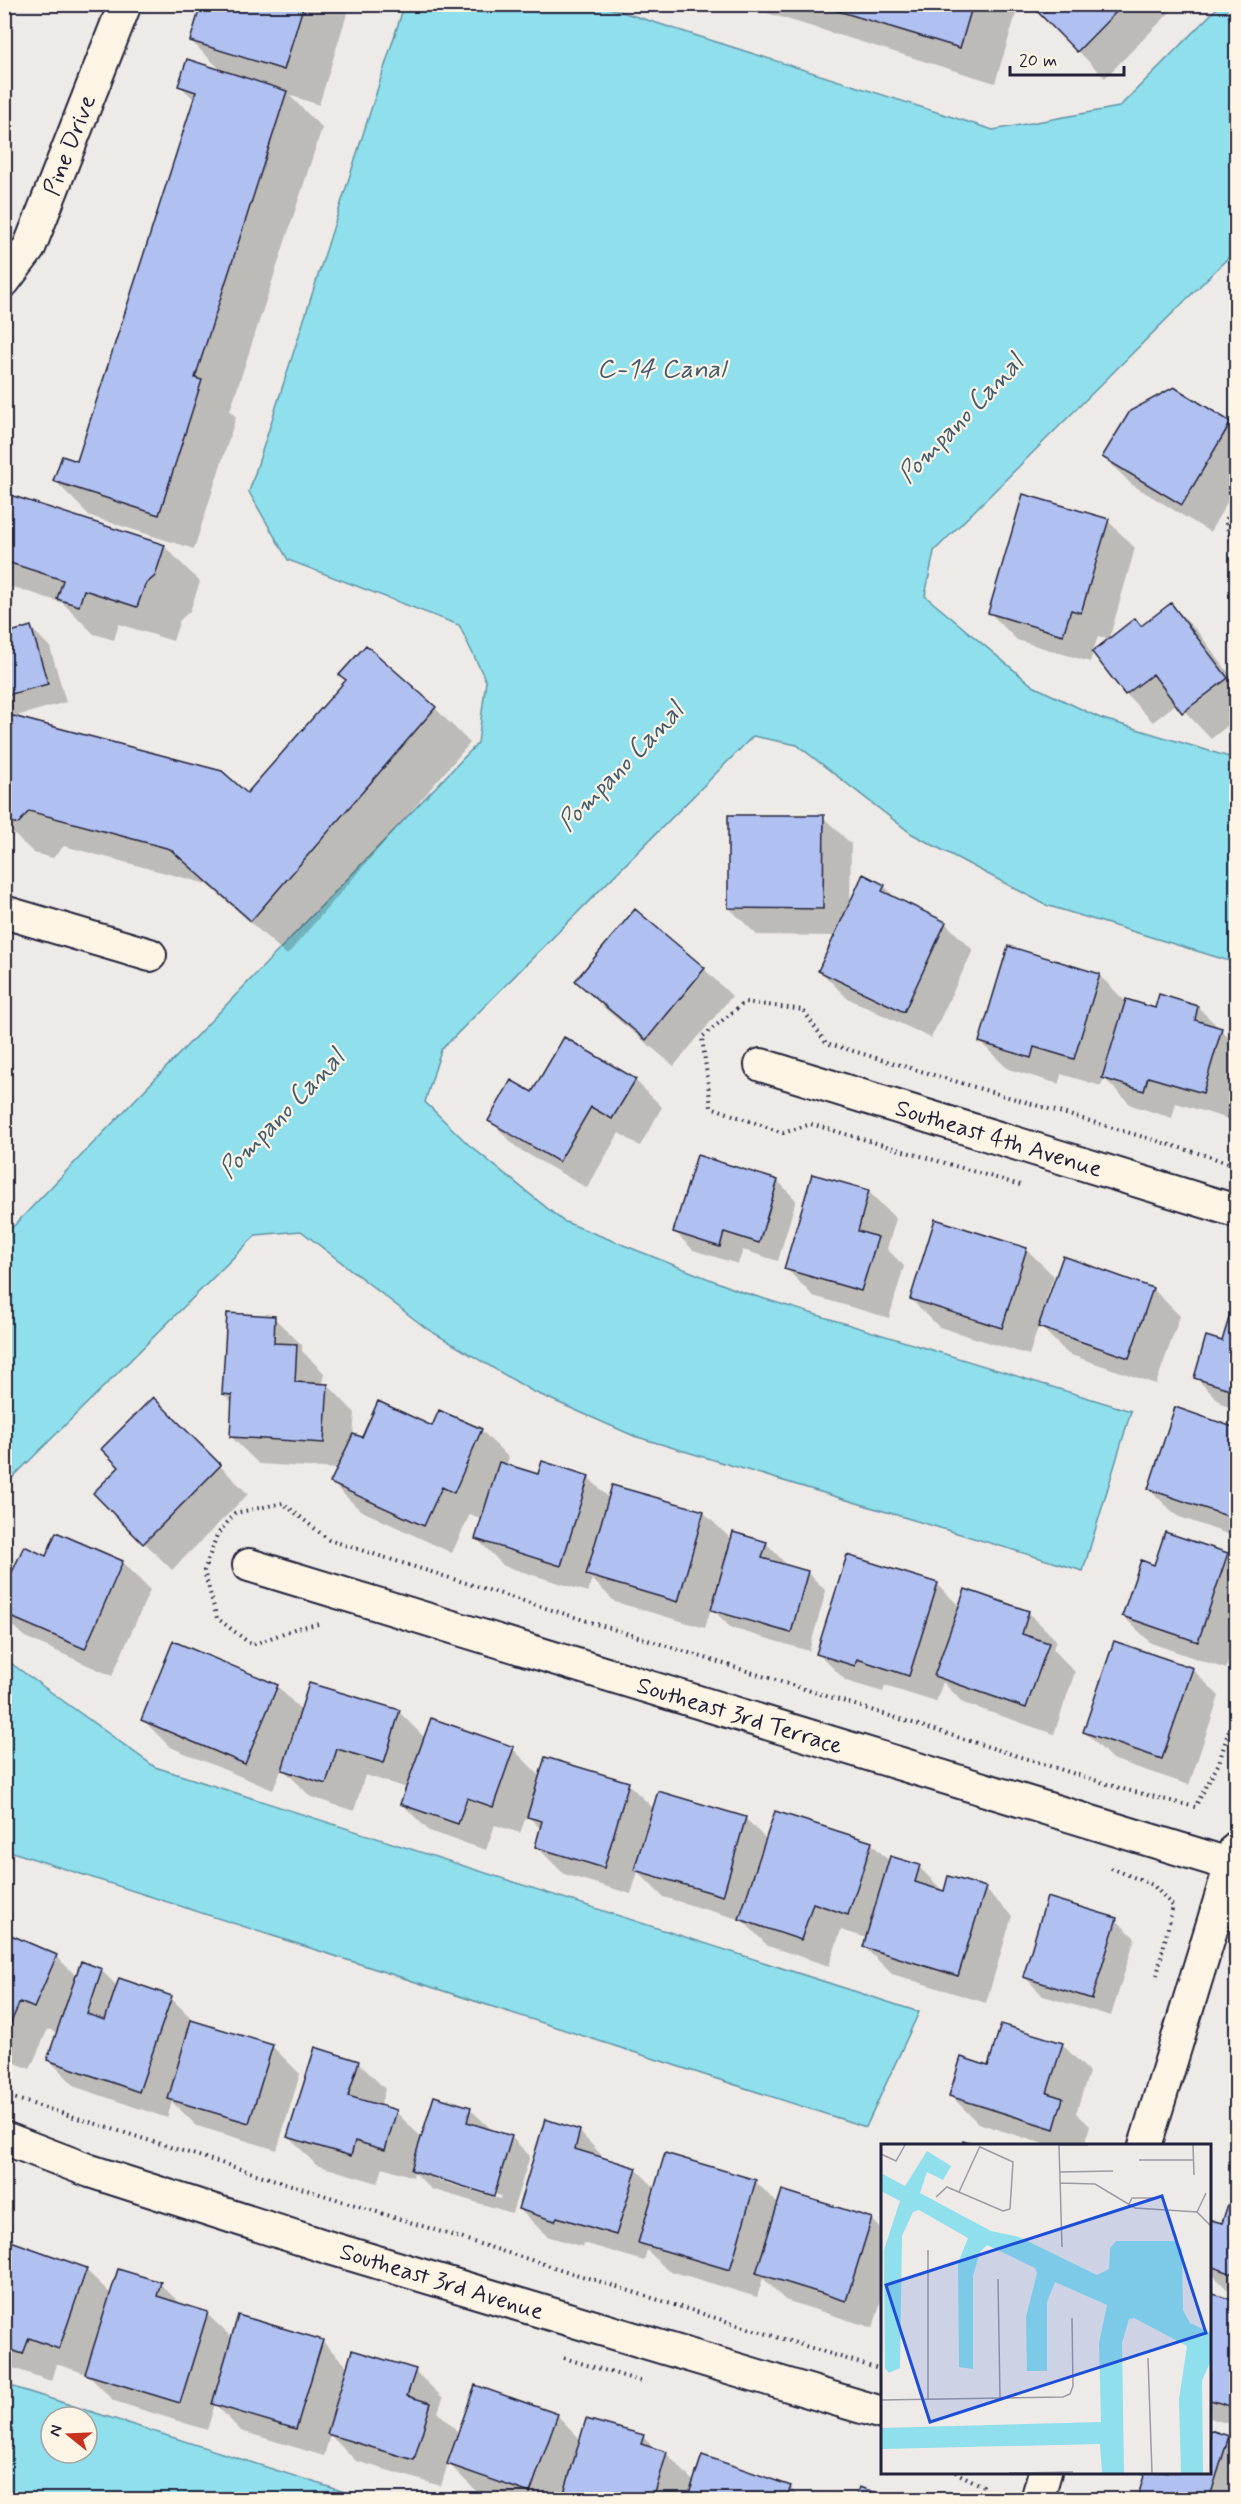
<svg xmlns="http://www.w3.org/2000/svg" width="1241" height="2504" viewBox="0 0 1241 2504" font-family="Mynerve,sans-serif">
<style>
.water{fill:#8fdfec;stroke:#6393a5;stroke-width:1.5;fill-rule:evenodd}
.shadow{fill:#0003;fill-rule:evenodd}
.building{fill:#b0c0f0;stroke:#22223b;stroke-width:1.5}
.lines{fill:none;stroke-linecap:round;stroke-linejoin:round}
.minor-casing{stroke:#22223b;stroke-width:36}
.path{stroke:#22223b;stroke-width:4;stroke-dasharray:1.5 4.5;stroke-linecap:butt}
.minor{stroke:#fcf5e5;stroke-width:32}
.labels{text-anchor:middle;stroke-width:4.5;stroke-linejoin:round;paint-order:stroke}
.street-label{font-size:24px;fill:#22223b;stroke:#fcf5e5}
.water-label{font-size:26px;font-style:italic;fill:#435b70;stroke:#fcf5e5}
.inset-road{fill:none;stroke:#9c9aa2;stroke-width:1.5}
.view{fill:#1d4ed8;fill-opacity:0.15;stroke:#1d4ed8;stroke-width:3}
.inset-edge{fill:none;stroke:#22223b;stroke-width:3}
</style>
<rect width="100%" height="100%" fill="#edeae7"/>
<filter id="ink" filterUnits="userSpaceOnUse"><feTurbulence type="fractalNoise" baseFrequency=".0167" numOctaves="2"/><feDisplacementMap in="SourceGraphic" scale="12" xChannelSelector="R" yChannelSelector="G"/><feConvolveMatrix kernelMatrix="1 2 1 2 8 2 1 2 1" color-interpolation-filters="sRGB"/></filter>
<g filter="url(#ink)">
<!-- water -->
<path class="water" d="M 413,4 L 600,5 L 993,130 L 1119,107 L 1220,5 L 1236,5 L 1236,250 L 934,551 L 925,596 L 1033,686 L 1100,718 L 1236,759 L 1236,963 L 1046,905 L 912,834 L 797,745 L 753,736 L 441,1050 L 425,1102 L 468,1144 L 563,1221 L 742,1292 L 1131,1411 L 1083,1571 L 634,1436 L 532,1391 L 427,1329 L 301,1231 L 256,1235 L 5,1485 L 5,1235 L 478,743 L 486,681 L 459,625 L 288,560 L 249,492 L 403,9 Z
M 5,1659 L 155,1767 L 919,2012 L 866,2127 L 6,1850 Z
M 4,2384 L 367,2499 L 5,2499 ZM 51,2417 L 87,2417 L 87,2453 L 51,2453 Z"/>
<!-- shadow -->
<path class="shadow" d="M 222,4 L 350,4 L 319,105 L 289,95 L 322,128 L 230,411 L 236,417 L 194,549 L 90,516 L 55,481 L 78,463 L 195,100 L 180,86 L 222,71 L 191,41 L 220,10 Z
M 738,4 L 1019,4 L 995,83 Z
M 1032,4 L 1178,4 L 1105,78 Z
M 1174,389 L 1230,423 L 1236,429 L 1236,487 L 1210,532 L 1131,484 L 1104,457 Z
M 4,495 L 165,547 L 200,582 L 190,611 L 180,620 L 173,641 L 119,624 L 114,640 L 94,634 L 63,603 L 4,584 Z
M 1108,521 L 1135,548 L 1109,640 L 1098,636 L 1090,662 L 1017,640 L 990,613 Z
M 1171,605 L 1198,632 L 1236,683 L 1236,719 L 1211,739 L 1177,703 L 1153,722 L 1126,694 L 1135,620 L 1142,627 Z
M 31,628 L 50,647 L 66,702 L 13,717 L 247,796 L 347,681 L 435,708 L 470,743 L 287,955 L 207,884 L 64,846 L 53,858 L 34,853 L 4,825 L 4,738 L 8,718 L 4,715 L 4,636 Z
M 823,817 L 851,844 L 850,905 L 884,886 L 900,902 L 945,923 L 973,950 L 931,1038 L 847,998 L 820,971 L 836,936 L 757,935 L 729,908 Z
M 1009,948 L 1100,976 L 1126,1002 L 1156,1010 L 1198,1007 L 1236,1045 L 1236,1125 L 1232,1120 L 1176,1103 L 1172,1118 L 1131,1105 L 1104,1078 L 1101,1086 L 1061,1074 L 1059,1084 L 1008,1069 L 980,1042 Z
M 704,969 L 732,996 L 674,1066 L 604,1008 L 577,981 Z
M 635,1080 L 662,1107 L 640,1146 L 619,1133 L 587,1188 L 517,1148 L 490,1120 L 532,1094 Z
M 698,1157 L 778,1181 L 796,1200 L 778,1261 L 743,1250 L 738,1264 L 693,1250 L 675,1232 Z
M 813,1175 L 869,1192 L 896,1219 L 887,1249 L 904,1266 L 889,1318 L 813,1296 L 786,1268 Z
M 1026,1249 L 1054,1276 L 1046,1299 L 1153,1289 L 1180,1316 L 1156,1384 L 1068,1354 L 1039,1325 L 1029,1355 L 939,1327 L 911,1299 Z
M 1236,1300 L 1236,1409 L 1223,1405 L 1196,1378 L 1223,1343 Z
M 274,1318 L 302,1345 L 302,1351 L 324,1373 L 323,1385 L 328,1385 L 355,1413 L 353,1436 L 363,1439 L 432,1428 L 481,1430 L 509,1458 L 505,1466 L 539,1476 L 588,1477 L 610,1499 L 703,1512 L 732,1540 L 766,1543 L 784,1562 L 783,1566 L 807,1572 L 826,1591 L 809,1651 L 731,1628 L 711,1608 L 705,1628 L 615,1602 L 592,1579 L 588,1592 L 504,1566 L 477,1539 L 483,1520 L 470,1514 L 452,1553 L 360,1510 L 332,1483 L 339,1469 L 259,1464 L 231,1437 L 233,1403 L 223,1394 Z
M 153,1399 L 248,1494 L 172,1570 L 95,1493 L 121,1467 Z
M 1176,1409 L 1236,1430 L 1236,1537 L 1177,1516 L 1149,1489 Z
M 1227,1555 L 1236,1564 L 1236,1636 L 1226,1669 L 1151,1643 L 1123,1616 L 1155,1567 Z
M 848,1557 L 938,1585 L 960,1607 L 1028,1612 L 1056,1640 L 1053,1649 L 1075,1672 L 1054,1734 L 963,1703 L 943,1682 L 936,1702 L 885,1686 L 883,1692 L 846,1681 L 818,1653 Z
M 122,1562 L 150,1590 L 112,1676 L 25,1637 L 4,1617 L 4,1593 Z
M 1192,1669 L 1219,1696 L 1189,1785 L 1112,1759 L 1085,1732 Z
M 277,1686 L 302,1711 L 399,1712 L 425,1738 L 513,1749 L 540,1776 L 628,1784 L 654,1809 L 745,1818 L 767,1840 L 871,1843 L 890,1862 L 919,1867 L 945,1893 L 985,1889 L 1012,1916 L 986,2003 L 892,1974 L 864,1947 L 867,1938 L 841,1930 L 829,1966 L 768,1946 L 742,1920 L 663,1897 L 638,1872 L 631,1894 L 564,1874 L 536,1846 L 541,1829 L 527,1815 L 520,1833 L 495,1825 L 486,1850 L 429,1831 L 402,1804 L 407,1788 L 365,1775 L 354,1811 L 311,1797 L 282,1768 L 273,1790 L 170,1747 L 143,1720 Z
M 1116,1920 L 1135,1938 L 1111,2016 L 1043,1996 L 1025,1977 Z
M 4,1934 L 56,1956 L 77,1977 L 101,1970 L 118,1987 L 171,1998 L 196,2023 L 272,2046 L 300,2074 L 277,2150 L 197,2126 L 172,2102 L 167,2118 L 76,2087 L 49,2060 L 58,2033 L 48,2029 L 30,2069 L 4,2058 Z
M 1062,2044 L 1089,2072 L 1076,2113 L 1090,2126 L 1084,2146 L 1050,2146 L 978,2123 L 951,2096 L 989,2068 Z
M 358,2062 L 385,2089 L 380,2107 L 396,2112 L 422,2138 L 470,2109 L 489,2127 L 488,2130 L 511,2137 L 530,2156 L 512,2213 L 431,2189 L 414,2172 L 413,2177 L 383,2167 L 378,2183 L 316,2165 L 289,2137 ZM 433,2175 L 501,2196 L 500,2199 L 433,2179 Z
M 579,2131 L 606,2160 L 636,2169 L 656,2189 L 666,2155 L 756,2182 L 779,2205 L 871,2219 L 882,2231 L 882,2298 L 873,2328 L 785,2300 L 763,2278 L 757,2297 L 667,2270 L 647,2250 L 644,2261 L 584,2243 L 583,2247 L 547,2236 L 519,2209 Z
M 1236,2184 L 1236,2292 L 1227,2289 L 1210,2272 L 1210,2230 L 1212,2222 L 1223,2225 Z
M 9,2242 L 86,2270 L 112,2295 L 160,2284 L 183,2306 L 207,2314 L 233,2339 L 322,2341 L 348,2367 L 415,2371 L 443,2398 L 438,2412 L 459,2433 L 557,2415 L 581,2440 L 643,2437 L 656,2450 L 666,2453 L 694,2482 L 790,2487 L 802,2500 L 501,2500 L 476,2491 L 448,2463 L 441,2486 L 356,2461 L 330,2435 L 324,2456 L 241,2431 L 215,2404 L 207,2430 L 114,2401 L 87,2374 L 56,2364 L 51,2381 L 4,2365 L 4,2255 Z
M 1210,2295 L 1236,2303 L 1236,2426 L 1210,2418 Z
M 1210,2431 L 1228,2437 L 1236,2445 L 1236,2500 L 1138,2500 L 1210,2472 Z"/>
<!-- building -->
<path class="building" d="M 201,4 L 219,8 L 220,4 L 304,4 L 284,70 L 190,41 Z
M 815,4 L 973,4 L 960,48 Z
M 1030,4 L 1124,4 L 1077,52 Z
M 187,59 L 287,91 L 195,378 L 202,380 L 159,515 L 53,481 L 62,456 L 77,461 L 196,92 L 178,86 Z
M 1174,387 L 1231,422 L 1182,505 L 1102,457 L 1130,411 Z
M 4,493 L 165,545 L 155,576 L 145,585 L 137,607 L 84,590 L 79,606 L 57,599 L 63,580 L 4,561 Z
M 1023,494 L 1109,519 L 1081,613 L 1071,610 L 1063,635 L 988,613 Z
M 1171,603 L 1228,678 L 1182,713 L 1153,674 L 1125,695 L 1092,652 L 1135,618 L 1141,626 Z
M 31,626 L 48,684 L 4,696 L 4,634 Z
M 366,645 L 436,707 L 251,921 L 170,849 L 29,811 L 18,824 L 4,820 L 4,733 L 9,715 L 222,771 L 247,793 L 346,680 L 339,675 Z
M 728,815 L 824,815 L 823,909 L 728,908 Z
M 863,874 L 885,885 L 882,891 L 946,922 L 904,1012 L 818,971 Z
M 635,909 L 705,968 L 646,1040 L 575,981 Z
M 1008,946 L 1100,974 L 1074,1059 L 1034,1047 L 1031,1058 L 979,1042 Z
M 1159,994 L 1198,1006 L 1195,1020 L 1222,1028 L 1203,1093 L 1148,1077 L 1144,1091 L 1102,1078 L 1126,999 L 1155,1008 Z
M 564,1037 L 636,1079 L 612,1119 L 591,1107 L 559,1162 L 488,1121 L 511,1080 L 532,1092 Z
M 1236,1092 L 1236,1121 L 1228,1119 Z
M 697,1155 L 778,1180 L 759,1243 L 724,1232 L 720,1247 L 673,1232 Z
M 812,1174 L 869,1190 L 858,1231 L 878,1237 L 861,1291 L 784,1269 Z
M 935,1219 L 1027,1248 L 1002,1328 L 910,1299 Z
M 1063,1256 L 1153,1288 L 1129,1358 L 1038,1327 Z
M 1235,1298 L 1236,1298 L 1236,1391 L 1194,1378 L 1206,1336 L 1222,1341 Z
M 227,1313 L 275,1316 L 274,1343 L 297,1344 L 295,1382 L 328,1384 L 324,1443 L 230,1437 L 232,1395 L 222,1394 Z
M 153,1397 L 221,1465 L 143,1544 L 93,1493 L 119,1467 L 101,1449 Z
M 378,1401 L 432,1426 L 439,1410 L 482,1429 L 454,1493 L 442,1487 L 424,1526 L 330,1483 L 353,1434 L 362,1437 Z
M 1175,1407 L 1236,1428 L 1236,1519 L 1148,1489 Z
M 542,1461 L 589,1476 L 561,1566 L 475,1539 L 499,1462 L 538,1474 Z
M 612,1485 L 704,1511 L 678,1602 L 586,1575 Z
M 56,1532 L 123,1561 L 85,1649 L 4,1614 L 4,1590 L 24,1546 L 46,1556 Z
M 733,1532 L 767,1542 L 762,1558 L 808,1571 L 791,1633 L 711,1610 Z
M 1165,1532 L 1228,1553 L 1198,1642 L 1122,1616 L 1141,1560 L 1154,1565 Z
M 847,1555 L 938,1583 L 909,1676 L 857,1659 L 855,1666 L 816,1654 Z
M 965,1589 L 1029,1611 L 1022,1634 L 1049,1643 L 1026,1708 L 934,1676 Z
M 173,1641 L 278,1685 L 245,1764 L 141,1720 Z
M 1114,1641 L 1193,1668 L 1162,1759 L 1083,1732 Z
M 309,1683 L 400,1710 L 384,1763 L 337,1749 L 326,1784 L 282,1770 Z
M 431,1718 L 514,1747 L 493,1807 L 467,1798 L 458,1824 L 400,1804 Z
M 545,1757 L 629,1782 L 604,1868 L 535,1847 L 542,1821 L 527,1817 Z
M 658,1791 L 746,1817 L 723,1896 L 634,1870 Z
M 775,1811 L 872,1842 L 848,1915 L 813,1903 L 801,1940 L 739,1919 Z
M 890,1856 L 920,1865 L 915,1882 L 944,1891 L 948,1876 L 986,1887 L 958,1976 L 863,1947 Z
M 1047,1897 L 1117,1918 L 1092,1999 L 1023,1977 Z
M 4,1932 L 57,1955 L 34,2008 L 20,2002 L 4,2038 Z
M 81,1961 L 102,1969 L 87,2014 L 105,2020 L 119,1978 L 172,1996 L 139,2092 L 47,2060 Z
M 191,2020 L 273,2045 L 249,2123 L 168,2099 Z
M 1001,2024 L 1063,2043 L 1047,2093 L 1063,2098 L 1054,2129 L 949,2096 L 961,2057 L 988,2066 Z
M 315,2047 L 359,2061 L 348,2096 L 397,2110 L 385,2150 L 355,2141 L 351,2156 L 287,2137 Z
M 434,2096 L 471,2107 L 467,2122 L 512,2136 L 494,2196 L 411,2170 Z
M 545,2119 L 580,2130 L 575,2149 L 637,2168 L 616,2235 L 557,2217 L 555,2221 L 518,2209 Z
M 963,2140 L 980,2146 L 962,2146 Z
M 665,2153 L 756,2180 L 730,2270 L 638,2243 Z
M 1236,2179 L 1236,2275 L 1210,2266 L 1210,2225 L 1211,2220 L 1222,2223 Z
M 782,2190 L 872,2218 L 846,2301 L 756,2273 Z
M 8,2240 L 87,2268 L 59,2349 L 29,2338 L 23,2354 L 4,2348 L 4,2250 Z
M 118,2269 L 161,2282 L 157,2296 L 208,2312 L 180,2403 L 85,2374 Z
M 1210,2293 L 1236,2301 L 1236,2408 L 1210,2400 Z
M 238,2315 L 323,2340 L 296,2429 L 212,2404 Z
M 352,2350 L 416,2369 L 407,2396 L 431,2403 L 414,2460 L 327,2434 Z
M 475,2385 L 558,2414 L 530,2493 L 447,2464 Z
M 586,2419 L 644,2435 L 641,2444 L 667,2452 L 653,2500 L 629,2494 L 627,2500 L 562,2500 Z
M 1210,2430 L 1229,2436 L 1209,2500 L 1137,2500 L 1145,2472 L 1210,2472 Z
M 702,2455 L 791,2486 L 786,2500 L 687,2500 Z
M 859,2487 L 899,2500 L 855,2500 Z"/>
<g class="lines">
<defs>
<path id="minor" d="M 4,281 L 29,248 L 125,4
M 4,912 L 150,955
M 761,1065 L 1236,1211
M 249,1565 L 1232,1865
M 4,2138 L 90,2171 L 330,2248 L 882,2413
M 1145,2146 L 1236,1848
M 1037,2500 L 1045,2472"/>
</defs>
<!-- minor casing -->
<use href="#minor" class="minor-casing"/>
<!-- path -->
<path class="path" d="M 1236,502 L 1225,520 L 1236,558
M 1020,1185 L 811,1124 L 783,1133 L 711,1107 L 702,1037 L 745,1002 L 803,1010 L 826,1043 L 1211,1157 L 1236,1166
M 318,1624 L 297,1628 L 252,1645 L 217,1618 L 204,1571 L 217,1535 L 235,1513 L 283,1503 L 329,1540 L 1123,1789 L 1195,1807 L 1219,1763 L 1236,1706
M 1111,1868 L 1153,1885 L 1173,1906 L 1157,1975
M 4,2095 L 882,2370
M 564,2358 L 643,2382
M 955,2472 L 983,2486 L 982,2500"/>
<!-- minor -->
<use href="#minor" class="minor"/>
</g>
</g>
<g class="labels">
<!-- street labels -->
<g class="street-label">
<text transform="translate(69 145) rotate(-69)" y="8">Pine Drive</text>
<text transform="translate(999 1138) rotate(17)" y="8">Southeast 4th Avenue</text>
<text transform="translate(740 1715) rotate(17)" y="8">Southeast 3rd Terrace</text>
<text transform="translate(442 2281) rotate(17)" y="8">Southeast 3rd Avenue</text>
</g>
<!-- water labels -->
<g class="water-label">
<text x="661" y="377">C-14 Canal</text>
<text transform="translate(960 418) rotate(-46)" y="9">Pompano Canal</text>
<text transform="translate(620 766) rotate(-46)" y="9">Pompano Canal</text>
<text transform="translate(281 1113) rotate(-46)" y="9">Pompano Canal</text>
</g>
</g>
<!-- overview -->
<g transform="translate(881 2144)">
<rect width="330" height="330" fill="#edeae7"/>
<path d="M 46,7 L 70,22 L 62,36 L 46,28 L 39,49 L 110,87 L 138,93 L 216,131 L 228,125 L 229,104 L 235,97 L 294,97 L 301,105 L 302,166 L 309,179 L 330,189 L 330,216 L 321,237 L 322,329 L 300,329 L 298,255 L 306,202 L 253,174 L 248,175 L 241,199 L 243,329 L 221,329 L 219,300 L 0,305 L 0,284 L 220,278 L 218,199 L 226,161 L 174,138 L 166,158 L 166,227 L 146,227 L 145,173 L 156,129 L 154,124 L 106,101 L 99,108 L 92,132 L 92,225 L 78,223 L 77,119 L 87,94 L 38,66 L 32,68 L 21,92 L 19,224 L 8,229 L 4,224 L 3,106 L 19,57 L 0,47 L 0,29 L 24,42 Z" fill="#8fdfec"/>
<path class="inset-road" d="M 178,1 L 181,103M 178,1 L 207,1M 312,1 L 313,31M 0,10 L 15,17 L 24,1M 258,16 L 312,16M 179,28 L 232,27M 179,39 L 214,40 L 254,64 L 316,68 L 330,82M 78,48 L 99,2M 55,53 L 66,43 L 122,67 L 129,65 L 132,18 L 99,3M 247,62 L 251,54 L 275,54M 316,68 L 325,49M 47,106 L 47,255M 117,135 L 119,254M 267,214 L 271,329M 0,256 L 182,253 L 189,250 L 192,242 L 191,174M 128,329 L 192,328"/>
<path class="view" d="M 281,52 L 325,189 L 49,278 L 5,141 Z"/>
<rect width="330" height="330" class="inset-edge"/>
</g>
<!-- margin -->
<rect width="1241" height="2504" fill="none" stroke="#fcf5e5" stroke-width="24"/>
<rect x="12" y="12" width="1217" height="2480" fill="none" stroke="#22223b" stroke-width="2" filter="url(#ink)"/>
<!-- north arrow -->
<g transform="translate(69 2435) rotate(288)"><circle r="28" fill="#fcf5e5" stroke="#a5a1a1" stroke-width="1.5"/>
<path d="M0-4.5L10 22L0 15L-10 22Z" fill="#c8321e"/>
<text y="-9" font-size="16" font-weight="bold" text-anchor="middle" fill="#22223b">N</text>
</g>
<!-- scale -->
<path d="M1010 66v9h114v-9" fill="none" stroke="#22223b" stroke-width="3"/>
<text x="1019" y="66" font-size="18" fill="#22223b" stroke="#fcf5e5" stroke-width="4.5" paint-order="stroke">20 m</text>
</svg>
